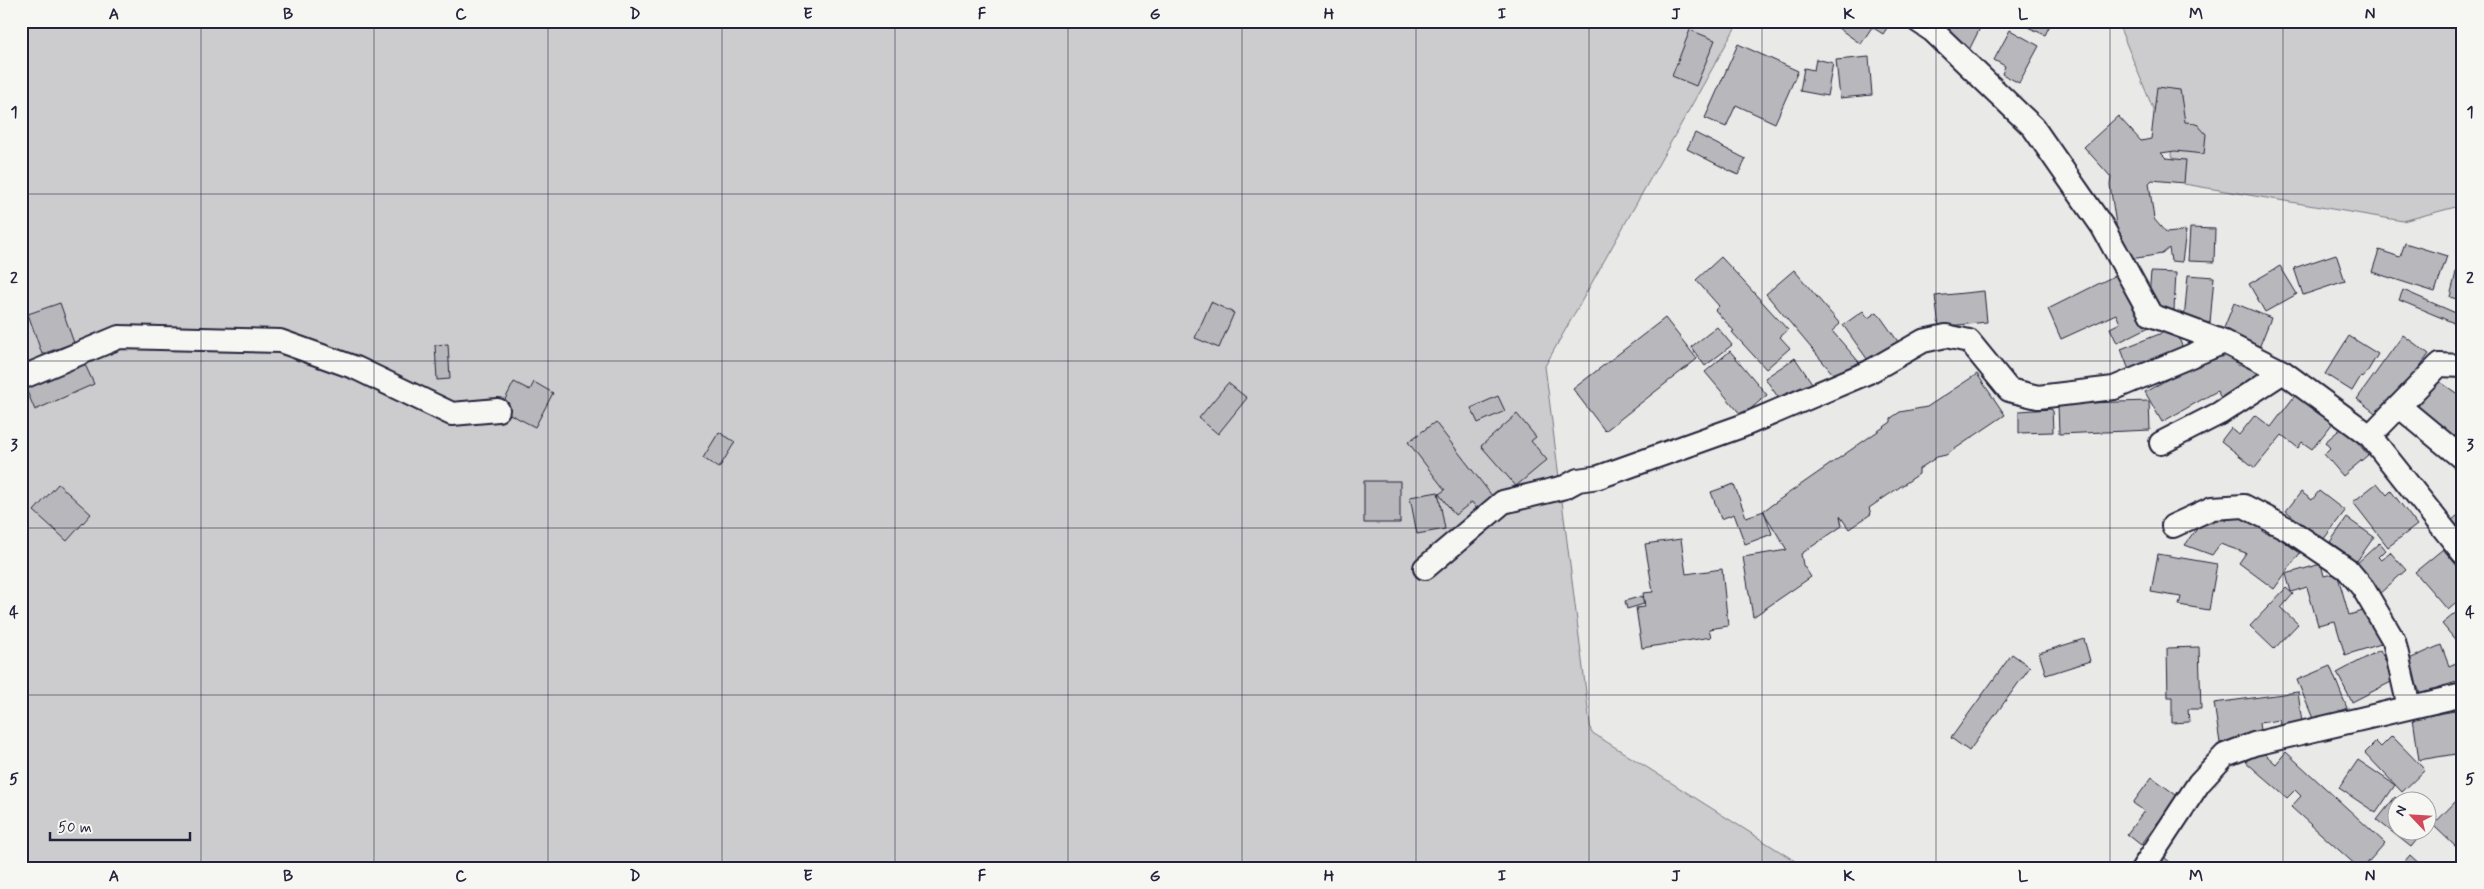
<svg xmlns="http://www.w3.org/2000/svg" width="2484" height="889" viewBox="0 0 2484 889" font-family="Mynerve,sans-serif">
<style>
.green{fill:#ccccce;stroke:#777784}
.building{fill:#b8b8bc;stroke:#22223b}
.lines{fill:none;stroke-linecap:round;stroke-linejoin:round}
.minor-casing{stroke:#22223b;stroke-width:26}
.minor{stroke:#f6f6f2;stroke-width:22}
.grid{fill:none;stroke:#22223b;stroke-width:1;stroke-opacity:0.55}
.neatline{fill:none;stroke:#22223b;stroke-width:2}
.grid-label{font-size:16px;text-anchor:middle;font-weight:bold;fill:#22223b}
</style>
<rect width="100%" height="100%" fill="#e9e9e7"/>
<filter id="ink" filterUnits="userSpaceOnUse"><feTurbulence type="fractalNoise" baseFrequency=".02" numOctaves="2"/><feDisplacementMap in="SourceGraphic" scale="10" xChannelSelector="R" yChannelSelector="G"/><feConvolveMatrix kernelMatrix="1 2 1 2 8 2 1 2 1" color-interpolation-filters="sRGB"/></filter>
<g filter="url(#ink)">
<!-- green -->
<path class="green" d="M 21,21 L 1739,21 L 1545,366 L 1591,732 L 1806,868 L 21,868 Z
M 2117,21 L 2463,21 L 2463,205 L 2403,221 L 2184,184 Z"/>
<!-- building -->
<path class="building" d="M 1828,21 L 1890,21 L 1891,22 L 1883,34 L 1872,27 L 1861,44 Z
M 1945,21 L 1965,21 L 1980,28 L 1969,50 L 1939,35 Z
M 2015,21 L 2052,21 L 2045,35 Z
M 1690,30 L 1715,40 L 1696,86 L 1672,76 Z
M 2010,30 L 2039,46 L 2019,83 L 2002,74 L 2005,66 L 1994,60 Z
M 1738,44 L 1798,71 L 1775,123 L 1736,105 L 1726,127 L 1705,118 Z
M 1869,57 L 1872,95 L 1840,98 L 1836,60 Z
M 1816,59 L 1833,63 L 1827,96 L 1800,91 L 1804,68 L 1814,70 Z
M 2157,87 L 2180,90 L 2185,122 L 2196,123 L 2206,134 L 2204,154 L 2175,151 L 2161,153 L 2166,158 L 2186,160 L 2184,183 L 2152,180 L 2149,183 L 2154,219 L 2166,233 L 2186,231 L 2182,262 L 2171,261 L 2169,248 L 2162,254 L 2137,258 L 2121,257 L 2110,185 L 2111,177 L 2084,147 L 2118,116 L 2141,141 L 2151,139 Z
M 1695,133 L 1746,159 L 1738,175 L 1687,149 Z
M 2190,228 L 2215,229 L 2214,262 L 2188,261 Z
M 2405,243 L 2447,256 L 2435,292 L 2372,272 L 2379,250 L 2400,257 Z
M 2336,254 L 2345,281 L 2303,295 L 2294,268 Z
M 1721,257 L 1788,330 L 1780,337 L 1790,348 L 1766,369 L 1732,332 L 1734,331 L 1715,310 L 1719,306 L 1696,280 Z
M 2459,260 L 2463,261 L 2463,301 L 2450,297 Z
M 2280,266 L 2297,294 L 2265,312 L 2249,284 Z
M 1794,270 L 1840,324 L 1832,331 L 1859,362 L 1838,380 L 1766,294 Z
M 2124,271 L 2149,327 L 2117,343 L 2110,328 L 2120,323 L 2116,314 L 2061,339 L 2048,309 Z
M 2151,272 L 2176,273 L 2174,310 L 2148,308 Z
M 2188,275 L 2214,277 L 2210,323 L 2184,321 Z
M 2403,290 L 2458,314 L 2454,323 L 2399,300 Z
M 1984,291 L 1987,322 L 1939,327 L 1935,296 Z
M 1211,302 L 1234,313 L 1219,348 L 1195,338 Z
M 60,303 L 74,343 L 42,354 L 28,314 Z
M 2234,303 L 2271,318 L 2259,348 L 2222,333 Z
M 1863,311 L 1868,318 L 1877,312 L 1899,343 L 1870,363 L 1843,325 Z
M 1665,318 L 1697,359 L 1605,431 L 1573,389 Z
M 1717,327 L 1732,345 L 1705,366 L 1691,347 Z
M 2175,328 L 2185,354 L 2132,378 L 2121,349 Z
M 2403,335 L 2429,354 L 2382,418 L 2357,399 Z
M 2349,336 L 2378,354 L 2364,377 L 2361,376 L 2352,391 L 2325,374 Z
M 448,344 L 450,379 L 437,380 L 435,345 Z
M 2227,346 L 2238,366 L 2251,359 L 2262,378 L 2223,401 L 2217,391 L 2162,422 L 2145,392 Z
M 1730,351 L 1767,395 L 1742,416 L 1705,372 Z
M 81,356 L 94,384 L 35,410 L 23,382 Z
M 1795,358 L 1814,386 L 1784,406 L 1765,378 Z
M 1977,374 L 2005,415 L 1946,455 L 1937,457 L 1919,469 L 1919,474 L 1869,508 L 1871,514 L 1849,529 L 1840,516 L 1842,526 L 1801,554 L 1803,565 L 1811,577 L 1753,617 L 1743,557 L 1787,550 L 1763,511 L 1891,422 L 1891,418 L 1900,412 L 1927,407 Z
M 2436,379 L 2459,395 L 2463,391 L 2463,452 L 2415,409 Z
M 514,382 L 530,390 L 534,382 L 553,393 L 535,427 L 500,409 Z
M 1228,383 L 1247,398 L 1218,434 L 1199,418 Z
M 2300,389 L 2337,418 L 2312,449 L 2302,442 L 2298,448 L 2282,435 L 2255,468 L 2221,441 L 2231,428 L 2239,435 L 2255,415 L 2271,427 Z
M 1498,396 L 1505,411 L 1478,423 L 1471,408 Z
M 2149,401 L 2150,430 L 2059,434 L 2058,404 Z
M 2052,409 L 2053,432 L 2019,433 L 2019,411 Z
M 1517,414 L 1536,437 L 1531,441 L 1547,460 L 1516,486 L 1481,446 Z
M 1435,422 L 1493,497 L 1477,509 L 1472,502 L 1455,515 L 1439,494 L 1445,490 L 1408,442 Z
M 2344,426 L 2368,455 L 2343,476 L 2324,454 L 2330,448 L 2325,442 Z
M 719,432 L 735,442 L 719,468 L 703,458 Z
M 1364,481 L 1400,481 L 1400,523 L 1364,523 Z
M 2377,483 L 2387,495 L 2391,491 L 2417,525 L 2388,547 L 2353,502 Z
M 58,484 L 91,514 L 67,541 L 34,511 Z
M 1734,484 L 1746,517 L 1764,511 L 1772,534 L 1745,544 L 1734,514 L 1721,519 L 1711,492 Z
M 2319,491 L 2345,511 L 2323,540 L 2286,511 L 2301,492 L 2312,500 Z
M 1438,492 L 1445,529 L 1417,534 L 1410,497 Z
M 2211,510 L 2226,521 L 2231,513 L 2265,525 L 2263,532 L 2276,536 L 2300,553 L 2274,589 L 2239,563 L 2246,553 L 2220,544 L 2212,555 L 2185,545 Z
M 2463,511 L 2463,546 L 2445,526 Z
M 2347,518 L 2374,537 L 2357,561 L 2330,542 Z
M 1681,539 L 1686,574 L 1722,569 L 1728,626 L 1709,629 L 1711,637 L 1642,648 L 1636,608 L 1645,607 L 1643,593 L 1653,592 L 1645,544 Z
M 2379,543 L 2385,550 L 2378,557 L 2381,560 L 2390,552 L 2406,570 L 2379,594 L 2354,566 Z
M 2443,549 L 2463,573 L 2463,597 L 2448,610 L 2415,572 Z
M 2158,554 L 2217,564 L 2209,610 L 2179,605 L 2181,597 L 2151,592 Z
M 2321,564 L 2324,576 L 2337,573 L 2349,615 L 2370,609 L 2381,644 L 2345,655 L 2335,621 L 2318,625 L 2307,587 L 2291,592 L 2286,574 Z
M 2286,588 L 2293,594 L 2281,608 L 2298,624 L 2274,649 L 2250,626 Z
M 1642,596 L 1644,604 L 1627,609 L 1625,601 Z
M 2463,607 L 2463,649 L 2442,624 Z
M 2084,639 L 2090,661 L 2046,675 L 2039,653 Z
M 2441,645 L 2449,666 L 2463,660 L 2463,680 L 2420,693 L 2407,660 Z
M 2199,647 L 2201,709 L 2188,709 L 2189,722 L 2172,723 L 2172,697 L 2168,697 L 2167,648 Z
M 2380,650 L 2395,680 L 2352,702 L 2337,673 Z
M 2012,654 L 2030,667 L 1969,751 L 1951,738 Z
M 2330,666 L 2347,708 L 2314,721 L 2297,680 Z
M 2298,692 L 2302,723 L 2281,725 L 2280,720 L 2259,723 L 2261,738 L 2220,743 L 2214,703 Z
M 2455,711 L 2462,753 L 2419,760 L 2413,718 Z
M 2392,736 L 2425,770 L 2402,792 L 2365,753 L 2376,742 L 2381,747 Z
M 2258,748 L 2276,764 L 2286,752 L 2385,843 L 2363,868 L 2359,868 L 2291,807 L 2301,796 L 2295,790 L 2287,798 L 2246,762 Z
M 2358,760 L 2395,785 L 2376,813 L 2339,788 Z
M 2152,777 L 2184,801 L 2165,826 L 2159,821 L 2141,845 L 2127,834 L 2144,811 L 2133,803 Z
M 2395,797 L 2401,802 L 2396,802 L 2396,832 L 2423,832 L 2411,847 L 2377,820 Z
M 2458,799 L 2463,804 L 2463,840 L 2456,847 L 2433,825 Z
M 2410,855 L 2424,868 L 2399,868 Z
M 2163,856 L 2173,865 L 2170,868 L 2153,868 Z"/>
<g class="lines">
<defs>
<path id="minor" d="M 1918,21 L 1933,31 L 2033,127 L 2102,226 L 2151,315 L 2224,342 L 2283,372 L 2370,436
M 2463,366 L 2439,365 L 2370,436 L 2463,553
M 21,378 L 119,337 L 280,341 L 356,368 L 452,414 L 498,410
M 2399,406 L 2463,459
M 2161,443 L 2220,413 L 2283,372
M 2173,526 L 2212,508 L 2244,506 L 2288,529 L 2347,569 L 2363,588 L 2394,641 L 2409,707
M 1425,568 L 1503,502 L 1565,487 L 1578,480 L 1599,477 L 1742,426 L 1869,372 L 1923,341 L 1946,336 L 1969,341 L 2009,390 L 2038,397 L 2114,388 L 2224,342
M 2143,868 L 2199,783 L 2225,755 L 2254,744 L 2463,695"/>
</defs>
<!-- minor casing -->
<use href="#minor" class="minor-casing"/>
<!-- minor -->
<use href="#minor" class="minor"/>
</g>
</g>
<!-- grid -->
<path class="grid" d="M 201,21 L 201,868M 374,21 L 374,868M 548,21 L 548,868M 722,21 L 722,868M 895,21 L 895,868M 1068,21 L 1068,868M 1242,21 L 1242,868M 1416,21 L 1416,868M 1589,21 L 1589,868M 1762,21 L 1762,868M 1936,21 L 1936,868M 2110,21 L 2110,868M 2283,21 L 2283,868M 21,194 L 2463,194M 21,361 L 2463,361M 21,528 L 2463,528M 21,695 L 2463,695"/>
<!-- margin -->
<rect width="2484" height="889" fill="none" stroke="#f6f6f2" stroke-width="55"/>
<!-- north arrow -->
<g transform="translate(2412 816) rotate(295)"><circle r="24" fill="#f6f6f2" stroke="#a1a1a9"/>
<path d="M0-4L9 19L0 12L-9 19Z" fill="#d1495b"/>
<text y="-8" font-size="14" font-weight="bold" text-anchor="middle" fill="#22223b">N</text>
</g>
<!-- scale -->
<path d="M50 832v8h140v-8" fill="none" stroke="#22223b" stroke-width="2.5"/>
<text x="58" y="832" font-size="15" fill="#22223b" stroke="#f6f6f2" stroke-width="4" paint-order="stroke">50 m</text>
<rect x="28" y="28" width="2428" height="834" class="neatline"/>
<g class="grid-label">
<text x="114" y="19">A</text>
<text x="288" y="19">B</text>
<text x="461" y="19">C</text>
<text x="635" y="19">D</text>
<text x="808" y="19">E</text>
<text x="982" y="19">F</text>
<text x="1155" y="19">G</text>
<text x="1329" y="19">H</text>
<text x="1502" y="19">I</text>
<text x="1676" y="19">J</text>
<text x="1849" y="19">K</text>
<text x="2023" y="19">L</text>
<text x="2196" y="19">M</text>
<text x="2370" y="19">N</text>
<text x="14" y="117">1</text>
<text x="2470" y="117">1</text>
<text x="14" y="283">2</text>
<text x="2470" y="283">2</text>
<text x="14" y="450">3</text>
<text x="2470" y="450">3</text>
<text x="14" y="617">4</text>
<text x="2470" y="617">4</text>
<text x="14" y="784">5</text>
<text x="2470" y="784">5</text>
<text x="114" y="881">A</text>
<text x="288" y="881">B</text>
<text x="461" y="881">C</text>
<text x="635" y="881">D</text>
<text x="808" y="881">E</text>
<text x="982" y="881">F</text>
<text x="1155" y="881">G</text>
<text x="1329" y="881">H</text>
<text x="1502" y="881">I</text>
<text x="1676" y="881">J</text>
<text x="1849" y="881">K</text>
<text x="2023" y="881">L</text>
<text x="2196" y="881">M</text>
<text x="2370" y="881">N</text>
</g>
</svg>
